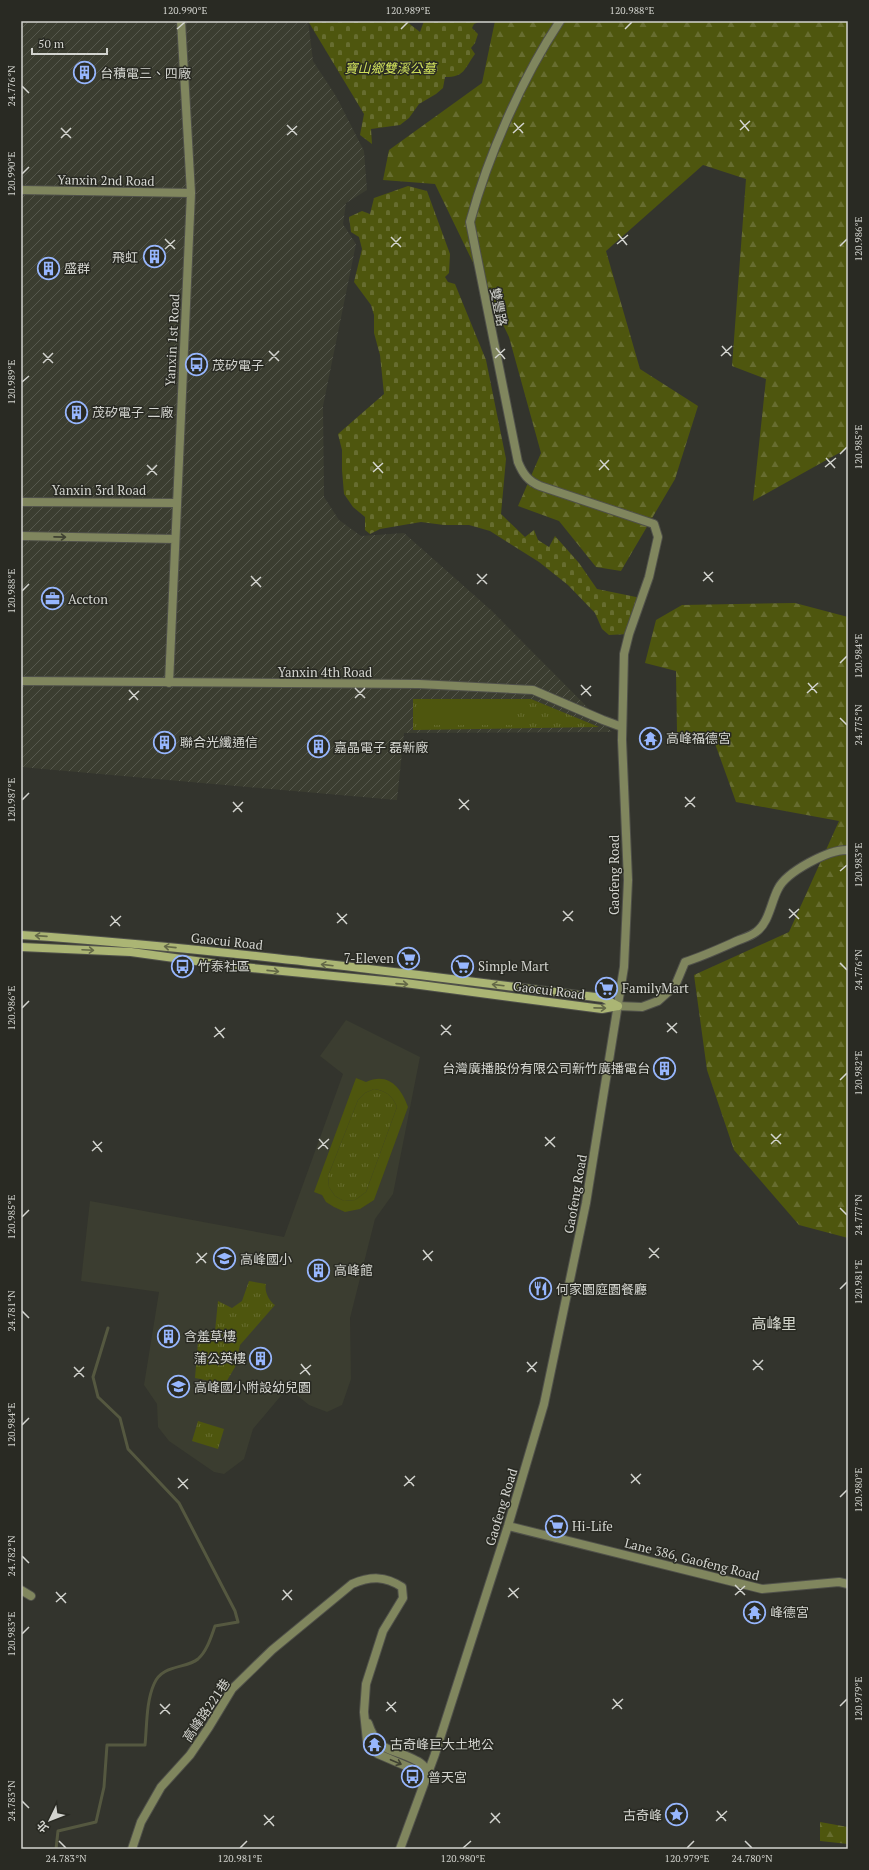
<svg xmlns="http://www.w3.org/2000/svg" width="869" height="1870" viewBox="0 0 869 1870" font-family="'PT Serif','Noto Sans TC',serif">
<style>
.built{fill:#3b3d30}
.industrial{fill:url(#industrial-furrows)}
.grass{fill:url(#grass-tufts)}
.forest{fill:url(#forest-firs)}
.cemetery{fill:url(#cemetery-stones)}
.garden{fill:#4e560e;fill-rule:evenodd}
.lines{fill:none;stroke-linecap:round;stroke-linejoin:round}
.stream{stroke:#555840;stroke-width:3}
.street-casing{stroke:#50514a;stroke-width:10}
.secondary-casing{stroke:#50514a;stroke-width:10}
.street{stroke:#80865e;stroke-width:8}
.secondary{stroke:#abb574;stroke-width:8}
.oneway{stroke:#3f4132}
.oneway2{stroke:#646947}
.ticks{fill:none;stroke:#d3d4cf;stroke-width:1.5}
.labels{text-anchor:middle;stroke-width:3;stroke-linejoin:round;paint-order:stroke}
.park-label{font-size:13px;font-style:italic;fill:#cfe05a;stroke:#292a23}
.poi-label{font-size:13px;fill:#d3d4cf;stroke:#292a23;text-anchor:start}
.street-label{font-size:13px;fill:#d3d4cf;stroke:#292a23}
.quarter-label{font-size:15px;fill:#d5d7ce;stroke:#292a23}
.neatline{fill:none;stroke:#d3d4cf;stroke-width:1.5}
.ticks-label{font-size:10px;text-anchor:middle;fill:#d3d4cf}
</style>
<defs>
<pattern id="industrial-furrows" width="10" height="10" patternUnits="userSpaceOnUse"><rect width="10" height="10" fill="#3b3d30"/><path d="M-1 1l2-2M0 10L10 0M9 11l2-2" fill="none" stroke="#56584d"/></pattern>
<pattern id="grass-tufts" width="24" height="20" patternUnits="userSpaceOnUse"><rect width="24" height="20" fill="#4e560e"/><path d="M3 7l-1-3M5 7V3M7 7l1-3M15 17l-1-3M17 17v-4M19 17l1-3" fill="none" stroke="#676d30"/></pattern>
<pattern id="forest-firs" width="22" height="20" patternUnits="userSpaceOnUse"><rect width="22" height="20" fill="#4e560e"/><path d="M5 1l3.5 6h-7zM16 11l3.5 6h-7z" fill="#676d30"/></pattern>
<pattern id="cemetery-stones" width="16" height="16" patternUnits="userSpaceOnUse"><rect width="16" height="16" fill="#4e560e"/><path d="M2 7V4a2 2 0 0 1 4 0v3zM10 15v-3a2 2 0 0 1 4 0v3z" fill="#676d30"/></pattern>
</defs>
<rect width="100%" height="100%" fill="#33342d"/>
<!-- built -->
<path class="built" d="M 346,1020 L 420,1057 L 393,1194 L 375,1219 L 350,1318 L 351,1379 L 342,1405 L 327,1412 L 309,1405 L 293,1392 L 285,1391 L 253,1429 L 244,1459 L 224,1474 L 214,1472 L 169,1441 L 158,1427 L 157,1404 L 144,1385 L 159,1292 L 81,1281 L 90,1201 L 284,1237 L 343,1074 L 320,1056 Z"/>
<!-- industrial -->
<path class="industrial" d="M 21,21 L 308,21 L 313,61 L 336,96 L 364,151 L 367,190 L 346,203 L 343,224 L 356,244 L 323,406 L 324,497 L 339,520 L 361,536 L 404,533 L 492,611 L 612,732 L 404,733 L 397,800 L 21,767 Z"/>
<!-- grass -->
<path class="grass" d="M 413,699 L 531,699 L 599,727 L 413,730 Z
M 374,1089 C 386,1091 392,1095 397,1107 L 366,1192 L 355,1200 L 344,1201 L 335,1196 L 329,1187 L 328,1176 L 358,1100 L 365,1093 Z
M 249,1281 L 266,1284 C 264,1291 269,1301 275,1305 L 240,1345 L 235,1367 L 225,1384 L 195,1378 L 199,1330 L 215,1331 L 218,1301 L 232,1308 L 242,1301 Z
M 198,1421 L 224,1429 L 218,1449 L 192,1441 Z"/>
<!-- forest -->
<path class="forest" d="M 495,21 L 848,21 L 848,448 L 753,501 L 766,379 L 732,366 L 746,179 L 703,165 L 606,251 L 640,369 L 698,406 L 675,479 L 621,571 L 596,567 L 559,521 L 518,506 L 541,453 L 509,337 L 435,184 L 383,180 L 389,150 L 482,83 Z
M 795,603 L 848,617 L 848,1238 L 799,1225 L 734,1150 L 707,1070 L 694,975 L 789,932 L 839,821 L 736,802 L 713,738 L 677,732 L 676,671 L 645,663 L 656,620 L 682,605 Z
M 820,1822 L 848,1827 L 848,1844 L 820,1841 Z"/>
<!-- cemetery -->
<path class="cemetery" d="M 308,21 L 406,21 L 420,32 L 424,21 L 481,21 L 474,24 L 472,28 L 478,34 L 475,43 L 471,48 L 475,54 C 464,69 465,77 445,77 L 443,88 L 436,94 L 419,104 L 409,118 L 400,125 L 371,129 L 372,144 L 360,135 L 364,114 Z
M 408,186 L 427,191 L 450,254 L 449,273 L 445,277 L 448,282 L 455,284 L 486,360 L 506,459 L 501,514 L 525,537 L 534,530 L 538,540 L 549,547 L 555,536 L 579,563 L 597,589 L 641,598 L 629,634 L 609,635 L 602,629 L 595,613 L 568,585 L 539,562 L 490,531 L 469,525 L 444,525 L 421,522 L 380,529 L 370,534 L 365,530 L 365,517 L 353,507 L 344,494 L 342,470 L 342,450 L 338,434 L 384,394 L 380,355 L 374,333 L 374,315 L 371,305 L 354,282 L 362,249 L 359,237 L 351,232 L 349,217 L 362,211 L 370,214 L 374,198 Z"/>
<!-- garden -->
<path class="garden" d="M 421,701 L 515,701 L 515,725 L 421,725 Z
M 356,1078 L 366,1082 C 388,1072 401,1087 408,1107 L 374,1200 L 360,1209 L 345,1212 L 334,1207 L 326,1202 L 322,1195 L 314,1192 ZM 374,1089 C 386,1091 392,1095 397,1107 L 366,1192 L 355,1200 L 344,1201 L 335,1196 L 329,1187 L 328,1176 L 358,1100 L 365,1093 Z"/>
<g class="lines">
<!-- stream -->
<path class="stream" d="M 56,1849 L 58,1831 L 96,1822 L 104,1787 L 107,1745 L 145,1745 C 147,1726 146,1702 154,1684 C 162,1664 186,1669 198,1659 C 207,1651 211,1637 215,1626 L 238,1622 L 235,1611 L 179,1503 L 128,1449 L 120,1418 L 98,1397 L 93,1377 L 108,1328"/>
<defs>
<path id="street" d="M 21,190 L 191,193
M 21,502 L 177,503
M 21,536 L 175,539
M 21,681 L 419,684 L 533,690 L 603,720 L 622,727
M 169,683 L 191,193 L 181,21
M 618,1006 L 642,1007 L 658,1001 L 675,986 L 685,962 C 704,956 721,948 739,940 C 744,938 751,936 756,932 C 769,923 771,902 778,889 C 786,872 829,849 848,850
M 508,1526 L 762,1589 L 839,1582 L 848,1584
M 21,1590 L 31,1596
M 368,1723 C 379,1755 392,1747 417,1761 C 422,1763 425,1768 429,1771
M 132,1849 L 141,1822 L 161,1787 L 190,1755 L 209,1727 L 232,1689 L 272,1650 L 352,1584 C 371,1576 385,1576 402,1587 L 403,1598 L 383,1631 L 366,1684 L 364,1712 L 367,1741 L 378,1754 L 413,1769 L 429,1771
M 400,1849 L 435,1754 L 508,1526 L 544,1404 L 586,1203 L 624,967 L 628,880 L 622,740 L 624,654 L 629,634 L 649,577 L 658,537 L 654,524 L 540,486 C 528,481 523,474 518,462 L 470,222 C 488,156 522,78 560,21"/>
<path id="secondary" d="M 21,935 C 216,948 410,974 603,998 L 618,1006
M 21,947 L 131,952 L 232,966 L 405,983 L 602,1009 L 618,1006"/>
</defs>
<!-- street casing -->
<use href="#street" class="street-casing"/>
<!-- secondary casing -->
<use href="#secondary" class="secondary-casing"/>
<!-- street -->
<use href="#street" class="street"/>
<!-- secondary -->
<use href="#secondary" class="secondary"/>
</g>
<!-- one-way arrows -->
<defs><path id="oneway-shaft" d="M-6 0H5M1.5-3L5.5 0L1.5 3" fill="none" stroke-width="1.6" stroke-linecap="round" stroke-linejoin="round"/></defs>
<g class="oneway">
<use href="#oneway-shaft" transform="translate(60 537) rotate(1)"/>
<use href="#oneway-shaft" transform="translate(396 1762) rotate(23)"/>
</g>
<g class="oneway2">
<use href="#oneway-shaft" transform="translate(41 936) rotate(-176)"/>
<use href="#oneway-shaft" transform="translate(170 947) rotate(-174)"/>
<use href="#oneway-shaft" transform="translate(88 950) rotate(3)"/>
<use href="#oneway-shaft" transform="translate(327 965) rotate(-173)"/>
<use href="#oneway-shaft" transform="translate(273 971) rotate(6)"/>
<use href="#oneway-shaft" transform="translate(402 984) rotate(4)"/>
<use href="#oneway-shaft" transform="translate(498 985) rotate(-173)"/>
<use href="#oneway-shaft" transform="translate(600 1008) rotate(1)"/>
</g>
<!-- ticks -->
<path class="ticks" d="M 177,29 L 185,22M 401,29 L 408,22M 625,29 L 632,22M 22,86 L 29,93M 740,120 L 749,131M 514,123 L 523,133M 287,125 L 297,135M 61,128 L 71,138M 740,130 L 750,121M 513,133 L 524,123M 287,135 L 297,126M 61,138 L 71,128M 22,174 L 29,167M 618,234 L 627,245M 391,237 L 401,247M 165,239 L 175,249M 617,244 L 628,235M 840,246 L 847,239M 391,247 L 401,237M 165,249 L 175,240M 722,346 L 731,356M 496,348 L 505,359M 269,351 L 279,361M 43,353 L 53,363M 721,356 L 732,346M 495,358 L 505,349M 269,361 L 279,351M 43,363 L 53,353M 22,382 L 29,376M 840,454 L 847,447M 826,458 L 835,468M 600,460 L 609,470M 373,462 L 383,473M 147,465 L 157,475M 825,467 L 836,458M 599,470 L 609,460M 373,472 L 383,463M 147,475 L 157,465M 704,572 L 713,582M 477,574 L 487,584M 251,576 L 261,587M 703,581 L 713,572M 477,584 L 487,574M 251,586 L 261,577M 22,591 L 29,584M 840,663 L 847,656M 808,683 L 817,693M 581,685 L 591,696M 355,688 L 365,698M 129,690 L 138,700M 807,693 L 818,683M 581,695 L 591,686M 355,698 L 365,688M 129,700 L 139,691M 840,718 L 847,725M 685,797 L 695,807M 459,799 L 469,810M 22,800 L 29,793M 233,802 L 242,812M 685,807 L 695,797M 459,809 L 469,800M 233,812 L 243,802M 840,871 L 847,865M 789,909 L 799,919M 563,911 L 573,921M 337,913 L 347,924M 111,916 L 120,926M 789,918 L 799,909M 563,921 L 573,911M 337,923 L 347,914M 110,926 L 121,916M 840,963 L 847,970M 22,1008 L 29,1001M 667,1023 L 677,1033M 441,1025 L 451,1035M 215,1027 L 224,1038M 667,1032 L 677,1023M 441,1035 L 451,1025M 214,1037 L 225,1028M 840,1080 L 847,1073M 771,1134 L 781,1144M 545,1137 L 555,1147M 319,1139 L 328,1149M 93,1141 L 102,1152M 771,1144 L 781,1134M 545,1146 L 555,1137M 318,1149 L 329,1139M 92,1151 L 102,1142M 840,1208 L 847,1215M 22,1217 L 29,1210M 649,1248 L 659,1258M 423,1250 L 432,1261M 197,1253 L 206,1263M 649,1258 L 659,1248M 423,1260 L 433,1251M 196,1263 L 207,1253M 840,1289 L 847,1282M 22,1311 L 29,1318M 753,1360 L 763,1370M 527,1362 L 536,1372M 301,1364 L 310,1375M 74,1367 L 84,1377M 753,1370 L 763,1360M 527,1372 L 537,1362M 300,1374 L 311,1365M 74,1377 L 84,1367M 22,1425 L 29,1418M 631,1474 L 640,1484M 405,1476 L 414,1486M 178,1478 L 188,1489M 631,1483 L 641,1474M 404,1486 L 415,1476M 178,1488 L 188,1479M 840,1497 L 847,1490M 22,1556 L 29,1563M 735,1585 L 745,1595M 509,1588 L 518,1598M 283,1590 L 292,1600M 56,1592 L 66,1603M 735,1595 L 745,1586M 508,1597 L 519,1588M 282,1600 L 292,1590M 56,1602 L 66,1593M 22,1634 L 29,1627M 613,1699 L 622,1709M 387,1702 L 396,1712M 160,1704 L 170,1714M 840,1706 L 847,1699M 612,1709 L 623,1699M 386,1711 L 396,1702M 160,1714 L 170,1704M 22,1801 L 29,1808M 717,1811 L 726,1821M 491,1813 L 500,1823M 264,1815 L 274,1826M 716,1821 L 727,1811M 490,1823 L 500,1813M 264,1825 L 274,1816M 59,1841 L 66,1848M 745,1841 L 752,1848M 240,1848 L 247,1841M 463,1848 L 471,1841M 687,1848 L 694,1841"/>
<!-- icons -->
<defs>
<symbol id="building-ring" viewBox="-11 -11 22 22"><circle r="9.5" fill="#292a23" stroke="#97b6fd" stroke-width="1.5"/><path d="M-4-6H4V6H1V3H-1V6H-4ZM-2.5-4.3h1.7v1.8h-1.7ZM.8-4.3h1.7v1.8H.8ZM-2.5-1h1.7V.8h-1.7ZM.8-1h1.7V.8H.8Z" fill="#97b6fd"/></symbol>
<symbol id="bus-ring" viewBox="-11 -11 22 22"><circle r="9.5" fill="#292a23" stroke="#97b6fd" stroke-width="1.5"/><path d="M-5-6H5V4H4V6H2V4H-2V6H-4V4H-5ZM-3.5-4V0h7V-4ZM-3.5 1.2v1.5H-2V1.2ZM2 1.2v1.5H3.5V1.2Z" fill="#97b6fd"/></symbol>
<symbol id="office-ring" viewBox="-11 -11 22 22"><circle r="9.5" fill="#292a23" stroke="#97b6fd" stroke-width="1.5"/><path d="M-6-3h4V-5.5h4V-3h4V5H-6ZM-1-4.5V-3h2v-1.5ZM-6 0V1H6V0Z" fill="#97b6fd"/></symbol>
<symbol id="temple-ring" viewBox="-11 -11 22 22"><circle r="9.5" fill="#292a23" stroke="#97b6fd" stroke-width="1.5"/><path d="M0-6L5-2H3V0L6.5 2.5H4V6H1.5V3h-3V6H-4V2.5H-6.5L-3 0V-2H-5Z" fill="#97b6fd"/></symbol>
<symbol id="supermarket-ring" viewBox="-11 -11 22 22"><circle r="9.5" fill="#292a23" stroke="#97b6fd" stroke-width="1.5"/><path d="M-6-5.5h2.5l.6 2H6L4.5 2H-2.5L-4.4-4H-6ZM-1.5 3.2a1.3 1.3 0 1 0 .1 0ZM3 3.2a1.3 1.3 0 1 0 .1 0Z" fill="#97b6fd"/></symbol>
<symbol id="school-ring" viewBox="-11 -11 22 22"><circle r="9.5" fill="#292a23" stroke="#97b6fd" stroke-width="1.5"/><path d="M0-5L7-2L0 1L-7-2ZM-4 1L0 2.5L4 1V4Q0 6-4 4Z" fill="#97b6fd"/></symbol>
<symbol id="restaurant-ring" viewBox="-11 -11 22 22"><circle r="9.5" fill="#292a23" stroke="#97b6fd" stroke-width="1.5"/><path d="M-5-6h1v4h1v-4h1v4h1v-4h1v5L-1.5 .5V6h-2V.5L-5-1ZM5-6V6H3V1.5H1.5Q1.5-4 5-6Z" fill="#97b6fd"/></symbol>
<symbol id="sight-ring" viewBox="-11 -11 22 22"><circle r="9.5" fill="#292a23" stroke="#97b6fd" stroke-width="1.5"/><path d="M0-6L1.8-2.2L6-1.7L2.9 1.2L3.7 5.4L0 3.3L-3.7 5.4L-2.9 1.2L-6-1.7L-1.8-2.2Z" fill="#97b6fd"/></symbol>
</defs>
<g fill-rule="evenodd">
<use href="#building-ring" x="72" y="60" width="25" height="25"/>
<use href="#building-ring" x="142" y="244" width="25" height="25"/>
<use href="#building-ring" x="36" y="256" width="25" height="25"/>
<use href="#bus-ring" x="184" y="352" width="25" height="25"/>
<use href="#building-ring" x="64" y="400" width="25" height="25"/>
<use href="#office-ring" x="40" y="586" width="25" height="25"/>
<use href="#temple-ring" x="638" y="726" width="25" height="25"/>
<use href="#building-ring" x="152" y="730" width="25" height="25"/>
<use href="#building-ring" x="306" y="734" width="25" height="25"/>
<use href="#supermarket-ring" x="396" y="946" width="25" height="25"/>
<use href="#bus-ring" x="170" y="954" width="25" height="25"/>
<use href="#supermarket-ring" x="450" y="954" width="25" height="25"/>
<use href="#supermarket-ring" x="594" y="976" width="25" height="25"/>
<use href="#building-ring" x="652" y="1056" width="25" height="25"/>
<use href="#school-ring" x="212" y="1246" width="25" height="25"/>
<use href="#building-ring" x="306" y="1258" width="25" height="25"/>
<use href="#restaurant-ring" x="528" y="1276" width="25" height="25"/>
<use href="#building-ring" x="156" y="1324" width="25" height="25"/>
<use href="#building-ring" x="248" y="1346" width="25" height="25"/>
<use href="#school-ring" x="166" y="1374" width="25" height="25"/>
<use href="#supermarket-ring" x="544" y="1514" width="25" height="25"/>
<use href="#temple-ring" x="742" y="1600" width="25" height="25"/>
<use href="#temple-ring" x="362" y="1732" width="25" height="25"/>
<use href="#bus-ring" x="400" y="1764" width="25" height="25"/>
<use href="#sight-ring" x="664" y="1802" width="25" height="25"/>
</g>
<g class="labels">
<!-- park labels -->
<g class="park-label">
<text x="390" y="73">寶山鄉雙溪公墓</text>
</g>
<!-- poi labels -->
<g class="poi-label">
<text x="100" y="78">台積電三、四廠</text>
<text x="138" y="262" text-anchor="end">飛虹</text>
<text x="64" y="273">盛群</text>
<text x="212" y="370">茂矽電子</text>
<text x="92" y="417">茂矽電子 二廠</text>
<text x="68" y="604">Accton</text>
<text x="666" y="743">高峰福德宮</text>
<text x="180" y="747">聯合光纖通信</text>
<text x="334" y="752">嘉晶電子 磊新廠</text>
<text x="394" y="963" text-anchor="end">7-Eleven</text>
<text x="198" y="971">竹泰社區</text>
<text x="478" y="971">Simple Mart</text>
<text x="622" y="993">FamilyMart</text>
<text x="650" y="1073" text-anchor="end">台灣廣播股份有限公司新竹廣播電台</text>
<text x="240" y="1264">高峰國小</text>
<text x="334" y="1275">高峰館</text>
<text x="556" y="1294">何家園庭園餐廳</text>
<text x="184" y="1341">含羞草樓</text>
<text x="246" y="1363" text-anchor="end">蒲公英樓</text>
<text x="194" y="1392">高峰國小附設幼兒園</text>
<text x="572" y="1531">Hi-Life</text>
<text x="770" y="1617">峰德宮</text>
<text x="390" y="1749">古奇峰巨大土地公</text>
<text x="428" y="1782">普天宮</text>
<text x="662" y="1820" text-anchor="end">古奇峰</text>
</g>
<!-- street labels -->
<g class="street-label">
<text transform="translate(106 180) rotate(1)" y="5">Yanxin 2nd Road</text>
<text transform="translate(499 307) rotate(79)" y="5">雙豐路</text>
<text transform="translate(172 340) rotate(-87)" y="5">Yanxin 1st Road</text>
<text x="99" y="495">Yanxin 3rd Road</text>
<text x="325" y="677">Yanxin 4th Road</text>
<text transform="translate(614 875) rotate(-90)" y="5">Gaofeng Road</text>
<text transform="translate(227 941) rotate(6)" y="5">Gaocui Road</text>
<text transform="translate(549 990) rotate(7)" y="5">Gaocui Road</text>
<text transform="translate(575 1194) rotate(-80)" y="5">Gaofeng Road</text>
<text transform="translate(501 1507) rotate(-73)" y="5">Gaofeng Road</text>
<text transform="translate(692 1559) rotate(14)" y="5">Lane 386, Gaofeng Road</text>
<text transform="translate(206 1710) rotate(-56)" y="5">高峰路221巷</text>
</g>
<!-- quarter labels -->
<g class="quarter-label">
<text x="774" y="1329">高峰里</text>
</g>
</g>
<!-- border -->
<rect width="869" height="1870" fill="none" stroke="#292a23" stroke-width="44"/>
<!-- north arrow -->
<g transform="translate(50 1820) rotate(227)" stroke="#292a23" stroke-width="3" paint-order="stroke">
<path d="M0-3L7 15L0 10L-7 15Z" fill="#d3d4cf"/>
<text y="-6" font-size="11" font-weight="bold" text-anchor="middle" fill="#d3d4cf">北</text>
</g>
<!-- scale -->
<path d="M32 48v6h75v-6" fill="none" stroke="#d3d4cf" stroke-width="2"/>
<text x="38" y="48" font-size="12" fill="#d3d4cf" stroke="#292a23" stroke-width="3" paint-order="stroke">50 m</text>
<rect x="22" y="22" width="825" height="1826" class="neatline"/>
<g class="ticks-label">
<text x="185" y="14">120.990°E</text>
<text x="408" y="14">120.989°E</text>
<text x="632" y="14">120.988°E</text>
<text transform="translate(11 86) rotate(-90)" y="4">24.776°N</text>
<text transform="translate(11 174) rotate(-90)" y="4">120.990°E</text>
<text transform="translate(858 239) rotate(-90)" y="4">120.986°E</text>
<text transform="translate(11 382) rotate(-90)" y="4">120.989°E</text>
<text transform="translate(858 447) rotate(-90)" y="4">120.985°E</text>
<text transform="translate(11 591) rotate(-90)" y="4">120.988°E</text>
<text transform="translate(858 656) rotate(-90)" y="4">120.984°E</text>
<text transform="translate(858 725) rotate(-90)" y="4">24.775°N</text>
<text transform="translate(11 800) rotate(-90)" y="4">120.987°E</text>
<text transform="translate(858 865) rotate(-90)" y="4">120.983°E</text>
<text transform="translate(858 970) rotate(-90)" y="4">24.776°N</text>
<text transform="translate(11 1008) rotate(-90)" y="4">120.986°E</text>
<text transform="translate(858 1073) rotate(-90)" y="4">120.982°E</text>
<text transform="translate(858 1215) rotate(-90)" y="4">24.777°N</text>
<text transform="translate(11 1217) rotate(-90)" y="4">120.985°E</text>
<text transform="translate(858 1282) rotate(-90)" y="4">120.981°E</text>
<text transform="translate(11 1311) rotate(-90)" y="4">24.781°N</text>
<text transform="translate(11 1425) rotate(-90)" y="4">120.984°E</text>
<text transform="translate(858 1490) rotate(-90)" y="4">120.980°E</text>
<text transform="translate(11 1556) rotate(-90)" y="4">24.782°N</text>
<text transform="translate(11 1634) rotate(-90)" y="4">120.983°E</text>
<text transform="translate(858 1699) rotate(-90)" y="4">120.979°E</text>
<text transform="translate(11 1801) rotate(-90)" y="4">24.783°N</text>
<text x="66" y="1862">24.783°N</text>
<text x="240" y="1862">120.981°E</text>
<text x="463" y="1862">120.980°E</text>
<text x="687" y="1862">120.979°E</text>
<text x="752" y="1862">24.780°N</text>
</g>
</svg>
